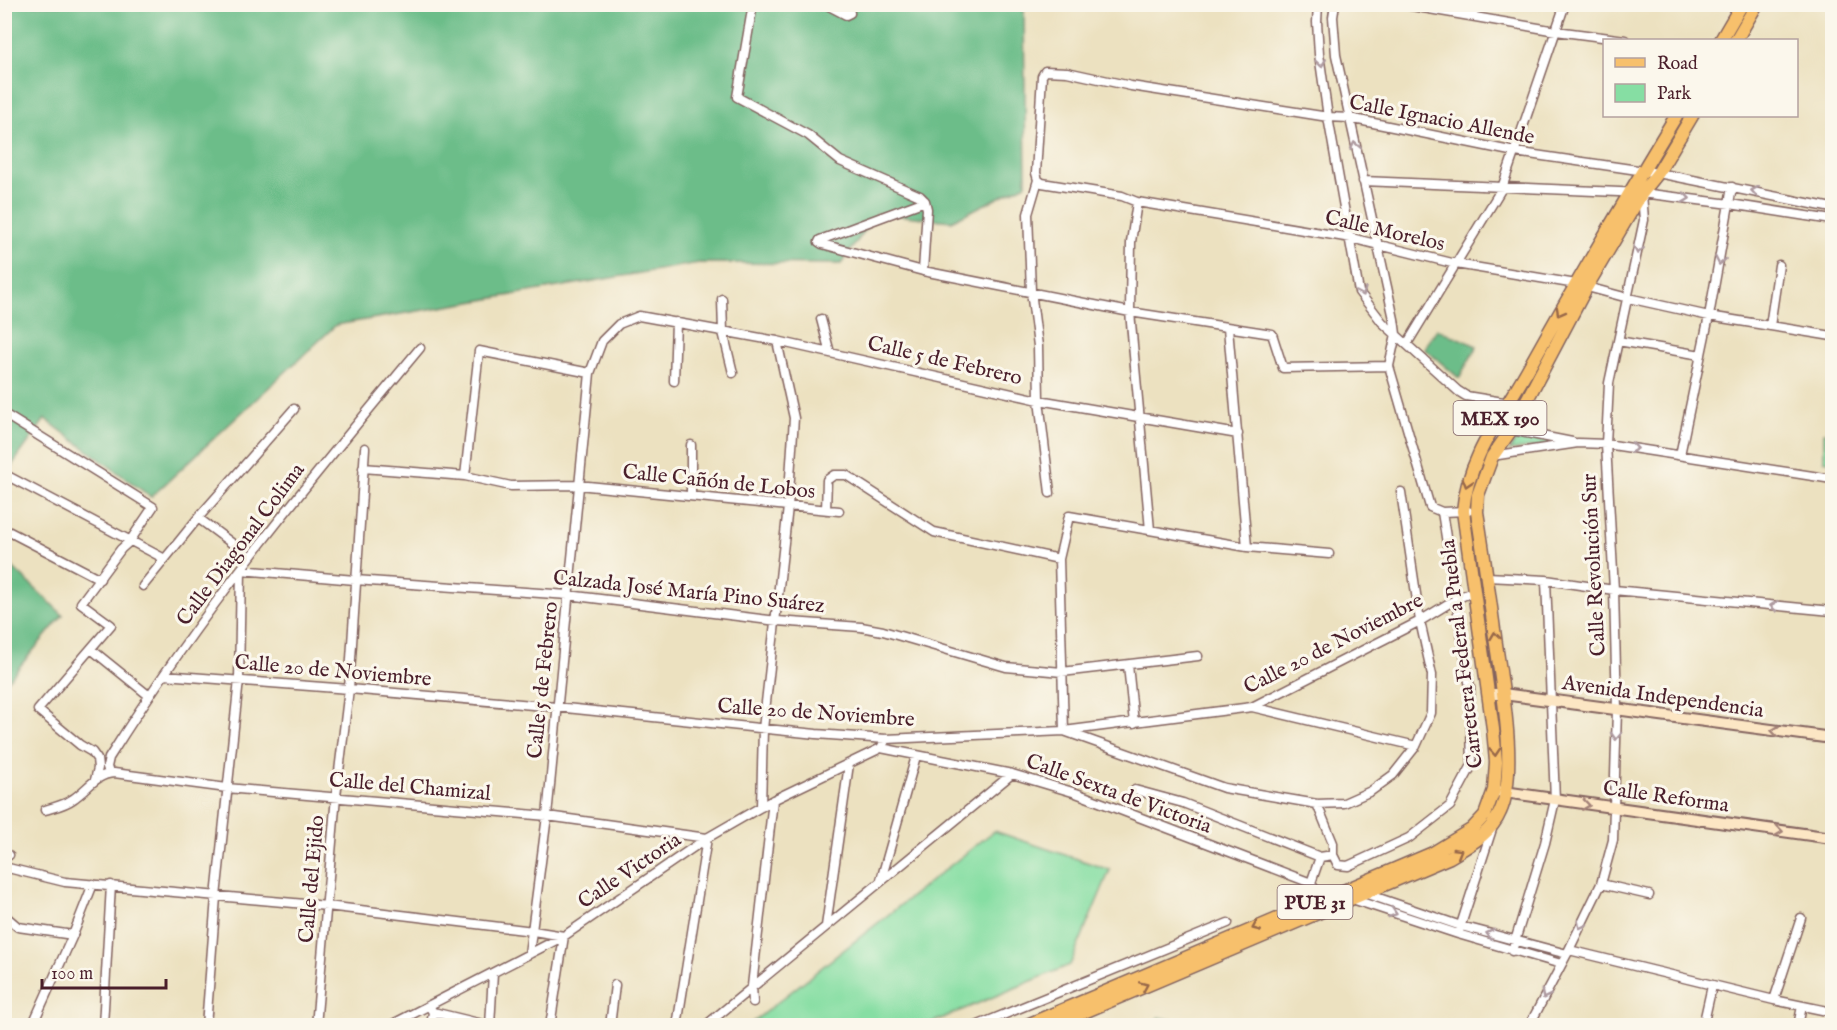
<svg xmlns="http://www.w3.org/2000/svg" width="1837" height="1030" viewBox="0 0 1837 1030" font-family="'IM FELL English',serif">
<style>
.green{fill:#86dea3;stroke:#687e67;stroke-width:1.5}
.forest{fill:#6cbd89;stroke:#5b6e5a;stroke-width:1.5}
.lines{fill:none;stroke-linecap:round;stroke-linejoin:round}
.street-casing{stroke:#83635f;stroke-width:11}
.secondary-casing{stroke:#83635f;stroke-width:14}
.primary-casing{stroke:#83635f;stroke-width:15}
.street{stroke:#fff;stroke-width:8}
.secondary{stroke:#fce6c4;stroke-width:10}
.primary{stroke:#f7c06c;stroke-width:12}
.oneway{stroke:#ae9aa0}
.oneway2{stroke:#986748}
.oneway3{stroke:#a38278}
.labels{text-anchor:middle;stroke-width:6;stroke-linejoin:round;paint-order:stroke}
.shield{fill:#fbf7ec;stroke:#7f6065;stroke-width:1.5}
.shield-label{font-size:20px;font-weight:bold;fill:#4a1f2b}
.street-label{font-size:21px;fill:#4a1f2b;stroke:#fbf7ec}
</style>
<rect width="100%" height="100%" fill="#fbf7ec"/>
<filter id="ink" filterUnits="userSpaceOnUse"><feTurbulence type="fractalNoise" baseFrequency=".0167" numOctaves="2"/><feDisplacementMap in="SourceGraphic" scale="12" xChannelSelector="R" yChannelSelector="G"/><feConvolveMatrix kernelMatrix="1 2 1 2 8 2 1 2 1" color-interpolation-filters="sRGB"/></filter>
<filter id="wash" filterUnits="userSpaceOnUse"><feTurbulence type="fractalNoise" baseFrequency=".008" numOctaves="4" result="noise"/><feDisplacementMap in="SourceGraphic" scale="24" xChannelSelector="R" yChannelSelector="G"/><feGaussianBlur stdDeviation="1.35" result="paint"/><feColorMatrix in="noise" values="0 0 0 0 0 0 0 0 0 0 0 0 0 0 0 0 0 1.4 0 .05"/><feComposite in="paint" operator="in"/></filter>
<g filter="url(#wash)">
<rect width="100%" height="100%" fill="#ece1c0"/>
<!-- green -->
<path class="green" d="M 1824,432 L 1832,433 L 1832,462 L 1824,460 Z
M 1518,437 L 1562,443 L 1509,451 Z
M 994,831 L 1110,870 L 1070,965 L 926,1025 L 749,1025 Z
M 1159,1017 L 1191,1025 L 1157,1025 Z"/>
<!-- forest -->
<path class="forest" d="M 5,5 L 1024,5 L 1026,184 L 951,221 L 877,213 L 841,264 L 699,263 L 336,325 L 151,497 L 45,419 L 5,475 Z
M 1437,329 L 1477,346 L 1459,378 L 1424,348 Z
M 5,560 L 63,615 L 5,684 Z"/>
</g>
<g filter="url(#ink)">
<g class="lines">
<defs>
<path id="street" d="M 753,4 L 737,97 L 808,135 L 840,161 L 920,196 L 925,201 L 927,209 L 923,271
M 825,4 L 846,15 L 850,13 L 848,4
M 1318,4 L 1317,22 L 1319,54 L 1328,117 L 1359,292 L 1382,322 L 1458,391 L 1466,396 L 1509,403
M 1400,4 L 1556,31 L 1625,40
M 1038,180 L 1028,214 L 1031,291 L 1038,346 L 1039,400 L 1050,493
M 1363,181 L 1642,193 L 1730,204 L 1832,220
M 925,201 L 820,240 L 819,242 L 822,244 L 923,271 L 1130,312 L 1272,334 L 1283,368 L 1389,366
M 1137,202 L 1131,242 L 1130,312 L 1150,530
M 1832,208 L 1658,173 L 1515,152 L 1349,118 L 1328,117 L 1131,86 L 1067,72 L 1045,71 L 1042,76 L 1036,173 L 1038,180 L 1042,183 L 1122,196 L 1137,202 L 1351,238 L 1456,264 L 1576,284 L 1628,298 L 1709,316 L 1832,336
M 722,299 L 723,332 L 733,373
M 821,319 L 830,353
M 1770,326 L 1779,265
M 1228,328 L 1247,547
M 1618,341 L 1701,355
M 1407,344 L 1502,188 L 1565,4
M 674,381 L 676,322
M 4,414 L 153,507 L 130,541 L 121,549 L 81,603 L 111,625 L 38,710 L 80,745 L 92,752 L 97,759 L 98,768 L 95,780
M 1497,424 L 1511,430 L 1572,442
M 1680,455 L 1709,316 L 1732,187
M 1492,456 L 1578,443 L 1606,444 L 1832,479
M 363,468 L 465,476 L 511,486 L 578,485 L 839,511
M 4,474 L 165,559
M 465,476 L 479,351 L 590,373
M 691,496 L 691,445
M 826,510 L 827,480 L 834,475 L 846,475 L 934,532 L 1059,559
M 1442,512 L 1468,511
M 198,518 L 249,556
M 4,529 L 100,579
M 1329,554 L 1247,547 L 1069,516 L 1059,559 L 1064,731 L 1224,788 L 1317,804 L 1344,803 L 1371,791 L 1393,775 L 1416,746 L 1431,713 L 1432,675 L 1420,621 L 1401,492
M 1487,577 L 1546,580 L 1614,590 L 1832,611
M 143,586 L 198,518 L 294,409
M 91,649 L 148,695
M 1128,665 L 1134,723
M 164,675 L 349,689 L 556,707 L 816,734 L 886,739 L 1064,731 L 1252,707 L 1420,621 L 1456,599 L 1474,591
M 1252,707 L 1416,746
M 881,748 L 1012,774 L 1076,793 L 1311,883 L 1323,904
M 109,773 L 107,767 L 109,758 C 200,612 310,480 420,348
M 1135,790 L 1183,803 L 1320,857
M 761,807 L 763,729 L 788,507 L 794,418 L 777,341
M 45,810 C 55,807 65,805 73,799 C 87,790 96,774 114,773 L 227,788 L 547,816 L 707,838 L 677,1026
M 1333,855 L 1338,865 L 1348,866 L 1409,838 L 1450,806 L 1472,765 L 1470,688 L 1442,512 L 1430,507 L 1389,366 L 1396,334 L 1394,319 L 1336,55 L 1333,17 L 1335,4
M 4,858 L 9,855
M 4,867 L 65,882 L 327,906 L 533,931 L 564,936 L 550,1026
M 881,880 L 916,756
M 1311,883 L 1320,857 L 1333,855 L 1333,843 L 1317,804
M 1601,884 L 1649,895
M 1364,893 L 1461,926 L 1567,954
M 1349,898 L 1458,934 L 1561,964
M 4,915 L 18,927 L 73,935
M 826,926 L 849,764
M 1459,931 L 1493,826
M 1569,950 L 1774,1000 L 1832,1012
M 1512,951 L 1545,843 L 1555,800 L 1546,580
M 529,954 L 547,816 L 590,373 L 602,341 L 619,324 L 639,316 L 777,341 L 1039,400 L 1238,434
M 1774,1000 L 1801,918
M 753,1002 L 752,986 L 773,800
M 433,1012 L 491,1026
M 32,1026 L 73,935 L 93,884
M 103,1026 L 111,885
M 206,1026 L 216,897 L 239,680 L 241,570 L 355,580 L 568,595 L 777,621 L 861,627 L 883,631 L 1006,667 L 1062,672 L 1198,656
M 316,1026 L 336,796 L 349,689 L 365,448
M 389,1026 L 564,936 L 707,838 L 773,800 L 881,748 L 886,739
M 431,1026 L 433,1012 L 431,1009
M 490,1026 L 493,973
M 610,1026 L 615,985
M 705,1026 L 1012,774
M 976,1026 L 1228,923
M 1529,1026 L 1567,954 L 1601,884 L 1613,840 L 1617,710 L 1614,590 L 1606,444 L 1609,383 L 1644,220 L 1642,193
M 1703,1026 L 1712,986
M 1798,1026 L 1802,1006"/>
<path id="secondary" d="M 1489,694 L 1503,694 L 1832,738
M 1497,791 L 1832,838"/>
<path id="primary" d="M 1721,40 L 1742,4
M 1736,40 L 1757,4
M 1025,1026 L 1433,853 L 1471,830 L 1485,815 L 1494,790 L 1496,762 L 1493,729 L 1463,511 C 1467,459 1502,415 1527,371 C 1575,285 1625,200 1676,116
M 1051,1026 L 1450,857 C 1469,845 1491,834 1500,812 C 1518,774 1502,686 1496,644 C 1490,600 1484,556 1477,512 L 1478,495 L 1492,457 L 1511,430 L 1586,288 L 1642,193 L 1658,173 L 1692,116"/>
</defs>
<!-- street casing -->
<use href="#street" class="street-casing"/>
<!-- secondary casing -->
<use href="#secondary" class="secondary-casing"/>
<!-- primary casing -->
<use href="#primary" class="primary-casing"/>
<!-- street -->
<use href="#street" class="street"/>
<!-- secondary -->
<use href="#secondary" class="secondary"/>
<!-- primary -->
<use href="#primary" class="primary"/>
</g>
<!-- one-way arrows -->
<defs><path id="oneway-chevron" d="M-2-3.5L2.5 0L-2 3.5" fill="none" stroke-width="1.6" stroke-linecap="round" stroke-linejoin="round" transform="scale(1.5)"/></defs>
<g class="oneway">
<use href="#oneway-chevron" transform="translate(1321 63) rotate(82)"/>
<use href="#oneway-chevron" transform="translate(1355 146) rotate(-102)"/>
<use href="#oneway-chevron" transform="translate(1755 191) rotate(-170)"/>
<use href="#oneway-chevron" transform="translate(1686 198) rotate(7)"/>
<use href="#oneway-chevron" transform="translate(1638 250) rotate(101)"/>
<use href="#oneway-chevron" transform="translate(1720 261) rotate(101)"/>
<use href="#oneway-chevron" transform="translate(1362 292) rotate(66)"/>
<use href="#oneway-chevron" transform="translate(1634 448) rotate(8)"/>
<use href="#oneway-chevron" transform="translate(1774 606) rotate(-174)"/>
<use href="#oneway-chevron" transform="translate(1616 736) rotate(92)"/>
<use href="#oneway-chevron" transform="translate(1393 913) rotate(18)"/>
<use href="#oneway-chevron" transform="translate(1581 925) rotate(115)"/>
<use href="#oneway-chevron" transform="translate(1490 934) rotate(-165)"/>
<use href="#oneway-chevron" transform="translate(1545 995) rotate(117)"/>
</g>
<g class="oneway2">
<use href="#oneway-chevron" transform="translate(1560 312) rotate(119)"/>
<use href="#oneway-chevron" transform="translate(1467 483) rotate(107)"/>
<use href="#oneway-chevron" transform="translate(1495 636) rotate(-98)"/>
<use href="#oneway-chevron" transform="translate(1495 752) rotate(86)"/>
<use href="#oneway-chevron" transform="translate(1458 852) rotate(-31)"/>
<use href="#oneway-chevron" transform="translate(1256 927) rotate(157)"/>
<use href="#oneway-chevron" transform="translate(1144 986) rotate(-23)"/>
</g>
<g class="oneway3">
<use href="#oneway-chevron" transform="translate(1775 731) rotate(-172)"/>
<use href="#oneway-chevron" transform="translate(1586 805) rotate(8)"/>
<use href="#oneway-chevron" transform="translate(1779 831) rotate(8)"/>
</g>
</g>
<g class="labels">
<!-- shield labels -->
<g class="shield">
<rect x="1453.5" y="401" width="93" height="34" rx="4.5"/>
<rect x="1277.5" y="885" width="75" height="34" rx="4.5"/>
</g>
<g class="shield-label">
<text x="1500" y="425">MEX 190</text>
<text x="1315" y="909">PUE 31</text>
</g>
<!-- street labels -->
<g class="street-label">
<text transform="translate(1442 119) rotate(11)" y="7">Calle Ignacio Allende</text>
<text transform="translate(1385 230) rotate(13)" y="7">Calle Morelos</text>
<text transform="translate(945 360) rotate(13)" y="7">Calle 5 de Febrero</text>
<text transform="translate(719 481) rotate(6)" y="7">Calle Cañón de Lobos</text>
<text transform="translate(240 544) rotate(-53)" y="7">Calle Diagonal Colima</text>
<text transform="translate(1593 565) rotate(-93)" y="7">Calle Revolución Sur</text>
<text transform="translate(689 591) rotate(6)" y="7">Calzada José María Pino Suárez</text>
<text transform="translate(1333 643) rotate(-27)" y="7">Calle 20 de Noviembre</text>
<text transform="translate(1461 654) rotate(-97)" y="7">Carretera Federal a Puebla</text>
<text transform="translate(333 670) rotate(5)" y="7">Calle 20 de Noviembre</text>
<text transform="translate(542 680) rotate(-84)" y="7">Calle 5 de Febrero</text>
<text transform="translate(1663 696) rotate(8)" y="7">Avenida Independencia</text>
<text transform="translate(816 712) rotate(4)" y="7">Calle 20 de Noviembre</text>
<text transform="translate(410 786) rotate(5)" y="7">Calle del Chamizal</text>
<text transform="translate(1119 793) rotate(20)" y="7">Calle Sexta de Victoria</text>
<text transform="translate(1666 796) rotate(8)" y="7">Calle Reforma</text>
<text transform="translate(629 870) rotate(-34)" y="7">Calle Victoria</text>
<text transform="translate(311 879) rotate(-85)" y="7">Calle del Ejido</text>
</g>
</g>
<!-- margin -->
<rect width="1837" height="1030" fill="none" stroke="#fbf7ec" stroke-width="24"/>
<!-- legend -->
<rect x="1603" y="39" width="195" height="78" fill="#fbf7ec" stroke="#b4a19f" stroke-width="1.5"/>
<rect x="1615" y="58" width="30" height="9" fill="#f7c06c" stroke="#b4a19f" stroke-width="1.5"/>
<text x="1657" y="69" font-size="18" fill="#4a1f2b">Road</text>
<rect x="1615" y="84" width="30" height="18" fill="#86dea3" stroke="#b4a19f" stroke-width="1.5"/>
<text x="1657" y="99" font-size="18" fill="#4a1f2b">Park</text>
<!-- scale -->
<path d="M42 979v9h124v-9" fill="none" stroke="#4a1f2b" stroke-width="3"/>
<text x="51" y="979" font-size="18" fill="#4a1f2b" stroke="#fbf7ec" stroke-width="4.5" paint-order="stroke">100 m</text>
</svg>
